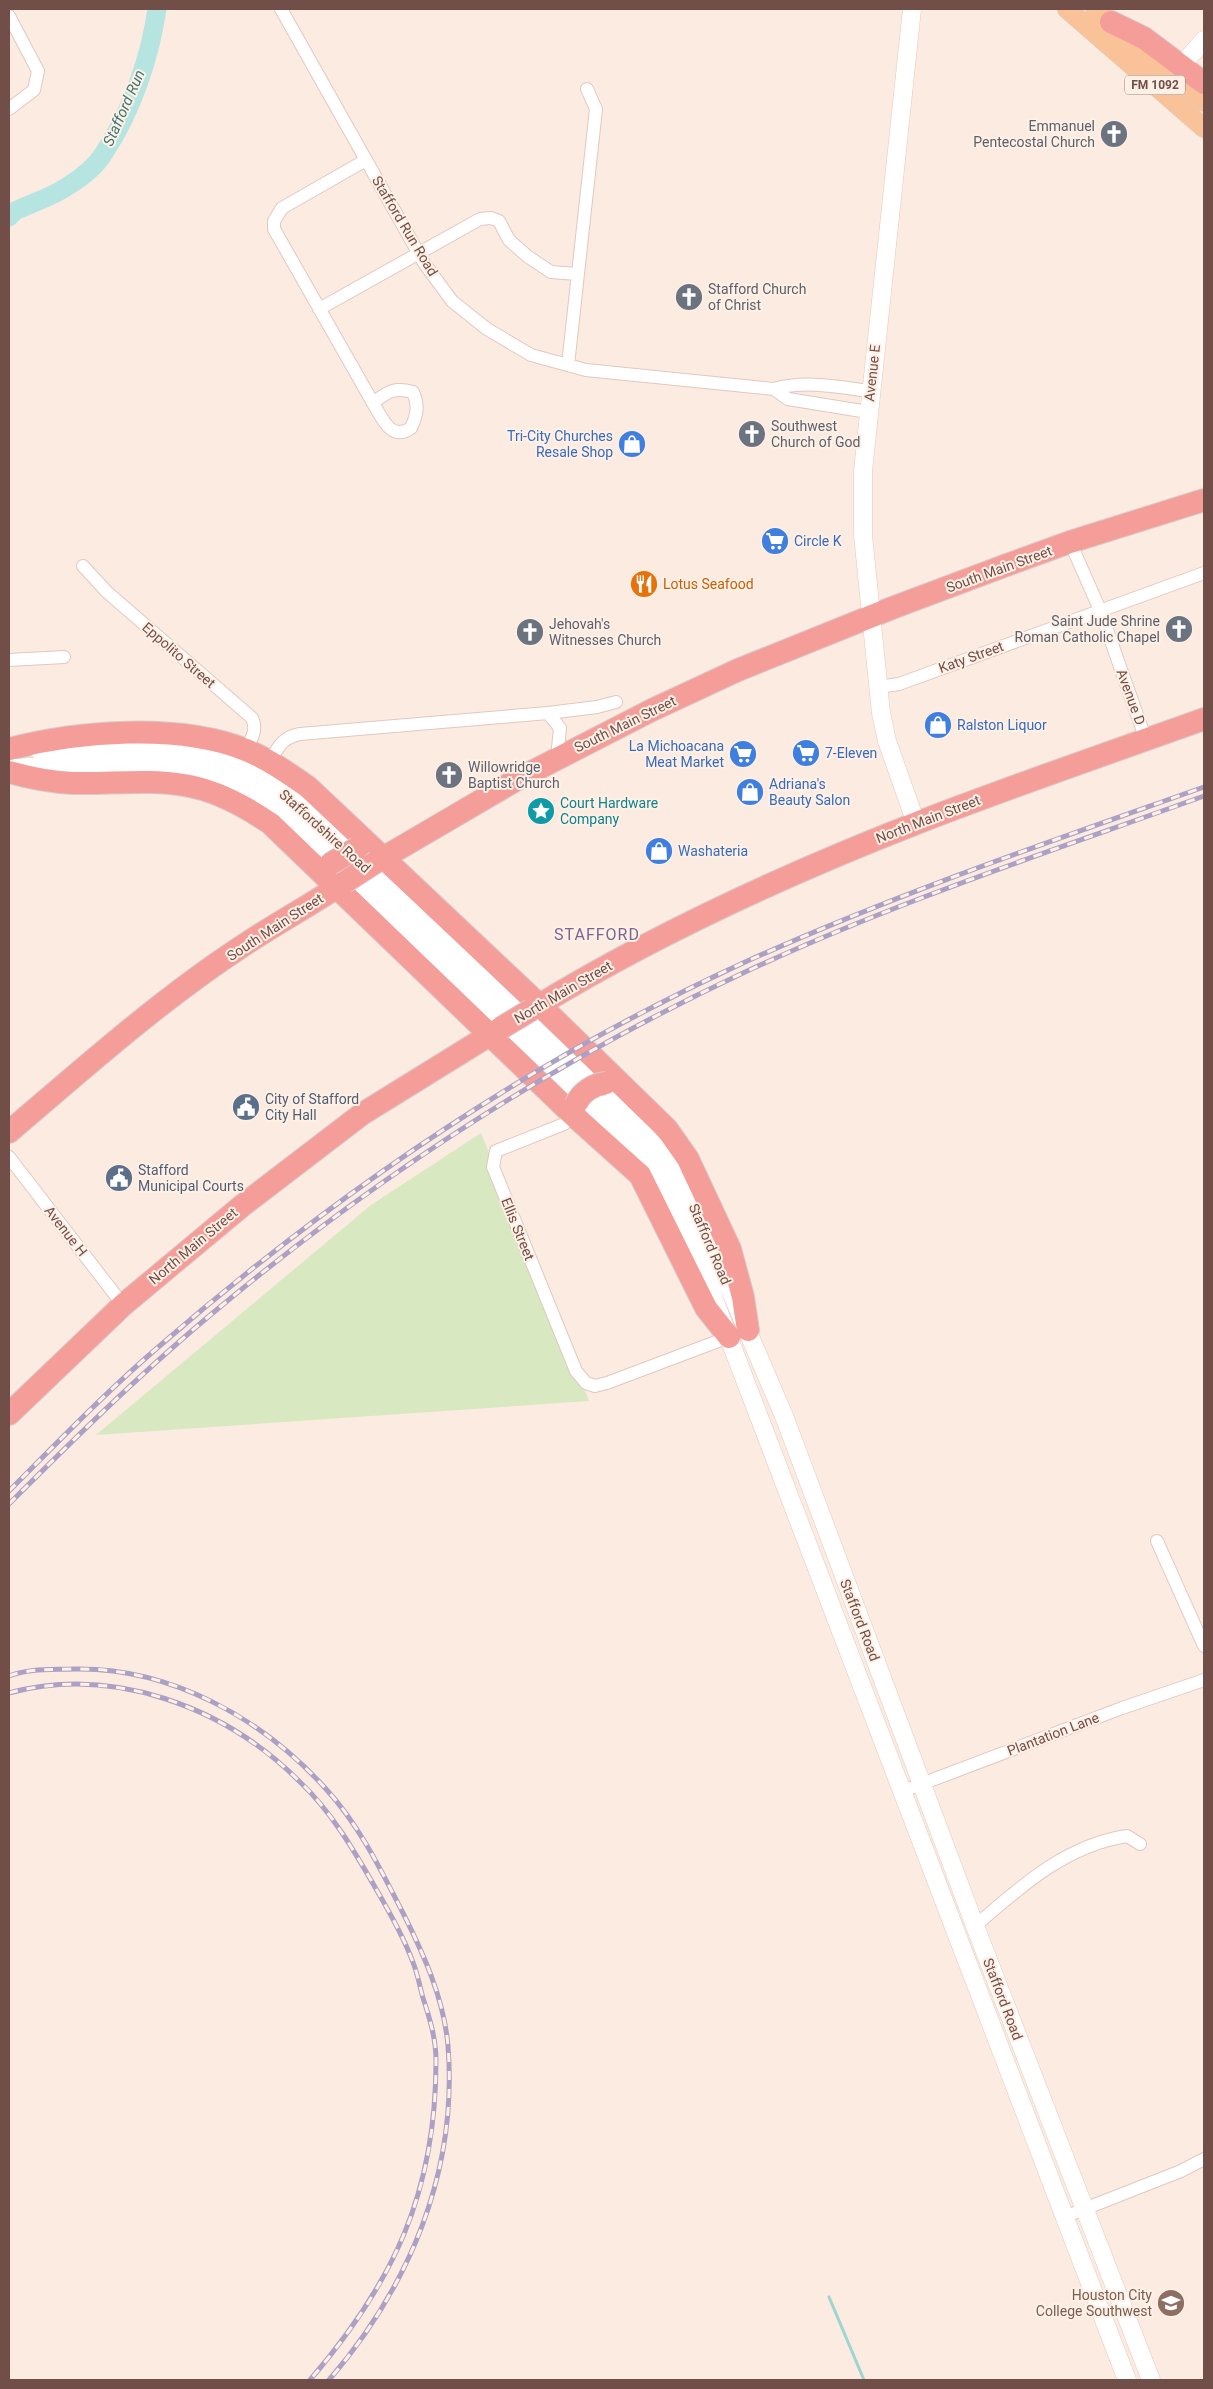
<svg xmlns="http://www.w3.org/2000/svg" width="1213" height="2389" viewBox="0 0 1213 2389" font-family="Roboto,sans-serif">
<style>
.green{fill:#d8e8c0}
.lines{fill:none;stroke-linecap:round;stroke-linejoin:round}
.stream{stroke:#9cd6d3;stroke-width:3}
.river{stroke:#b6e4e1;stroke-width:19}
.street-casing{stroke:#e1c8c0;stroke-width:14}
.secondary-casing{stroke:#e6c8bd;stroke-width:19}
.primary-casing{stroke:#d8cdcc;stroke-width:20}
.highway-casing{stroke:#d8cdcc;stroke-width:24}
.street{stroke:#fff;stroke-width:12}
.secondary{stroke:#fff;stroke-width:18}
.primary{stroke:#fac299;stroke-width:19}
.highway{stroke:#f59d98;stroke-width:22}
.rail-casing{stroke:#aca0c4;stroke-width:5}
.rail{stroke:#fff0e6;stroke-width:3;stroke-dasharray:9;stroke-linecap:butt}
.highway-bridge-casing{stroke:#d8cdcc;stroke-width:24;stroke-linecap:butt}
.highway-bridge{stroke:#f59d98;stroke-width:22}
.labels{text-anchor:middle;stroke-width:4;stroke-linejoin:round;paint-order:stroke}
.shield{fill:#fff0e6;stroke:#9c7f77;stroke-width:1}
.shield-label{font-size:12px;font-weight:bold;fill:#724e48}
.worship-label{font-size:14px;fill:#5b616d;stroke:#fff0e6;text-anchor:start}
.street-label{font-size:14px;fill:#724e48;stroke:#fff0e6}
.shop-label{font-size:14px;fill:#366cbe;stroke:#fff0e6;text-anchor:start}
.food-label{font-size:14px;fill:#c56008;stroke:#fff0e6;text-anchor:start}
.culture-label{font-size:14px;fill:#0d838f;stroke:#fff0e6;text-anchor:start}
.service-label{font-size:14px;fill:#4e5e75;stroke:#fff0e6;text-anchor:start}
.education-label{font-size:14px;fill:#785e54;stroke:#fff0e6;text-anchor:end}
.water-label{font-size:15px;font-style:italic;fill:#3c7876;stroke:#fff0e6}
.quarter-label{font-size:16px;letter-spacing:1px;fill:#7a6495;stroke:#fff0e6}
</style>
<rect width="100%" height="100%" fill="#fcebe0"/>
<!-- green -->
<path class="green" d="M 481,1133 L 589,1401 L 96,1435 L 371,1205 Z"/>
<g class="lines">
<!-- stream -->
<path class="stream" d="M 829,2297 L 864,2380"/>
<!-- river -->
<path class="river" d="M 9,217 L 15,211 C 32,203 52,197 68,186 C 81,178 96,166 104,153 C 132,111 150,57 157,9"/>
<defs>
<path id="street" d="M 281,9 L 424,263 L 452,301 L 487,329 L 531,355 L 586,370 L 774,389 C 806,380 838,387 870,391
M 9,16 L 38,71 L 34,90 L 9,109
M 366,160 L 282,208 L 274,221 L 274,229 L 373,403 C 382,418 391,442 411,428 C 417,415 419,406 413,392 C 395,387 388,391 373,403
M 319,309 L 480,219 L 491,218 L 499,221 L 509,240 L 527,256 L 551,272 L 577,274
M 568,365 L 596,109 L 587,89
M 774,389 L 788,399 L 868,412
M 1070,542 L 1100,610 L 1146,740
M 83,566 L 107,592 L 252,718 C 258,730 251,739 246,750
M 9,660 L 64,657
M 878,687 L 899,684 L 1204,573
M 548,713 L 560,728 L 557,758
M 270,761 C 278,747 283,737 300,734 L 548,713 L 597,707 L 616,702
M 572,1114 L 564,1124 L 496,1151 L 493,1167 L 576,1371 L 586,1383 L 595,1386 L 607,1383 L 729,1337
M 9,1157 L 123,1305
M 1157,1541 L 1204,1646
M 903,1791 L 1122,1708 L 1204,1680
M 975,1926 C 1020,1887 1066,1845 1127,1836 L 1140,1844
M 1064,2217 L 1181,2171 L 1204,2159"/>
<path id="secondary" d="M 912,9 L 863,471 L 863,535 L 881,713 L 887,741 L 916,823
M 1181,66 L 1204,40
M 39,750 C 148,749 215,736 306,810 L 643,1133 C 663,1154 678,1175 692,1201 L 784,1416 L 975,1926 L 1151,2380
M 14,768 C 70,765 146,757 200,770 C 239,779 272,801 302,827 L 624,1135 C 656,1168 676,1202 693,1244 L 1127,2380"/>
<path id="primary" d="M 1067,9 L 1204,128
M 1095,9 L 1204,102"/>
<path id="highway" d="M 1111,22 L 1144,38 L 1204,83
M 9,749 C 78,731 179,723 246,750 C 268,759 288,773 308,787 L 550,1015 L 667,1129 L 688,1159 L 730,1249 L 743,1297 L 748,1330
M 9,772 C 30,778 51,782 73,783 C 110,784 148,779 184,785 C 216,790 245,806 271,824 L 572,1114 L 640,1175 L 706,1308 L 729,1337
M 376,862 L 516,780 L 652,710 L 738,670 L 892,608 L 1004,566 L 1070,542 L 1204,500
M 531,1010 C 653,935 784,875 917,823 C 1012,786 1109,753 1204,719
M 9,1132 C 84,1068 159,1001 241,947 C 275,924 311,905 345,882
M 9,1414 L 123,1305 L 243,1205 L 362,1114 L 501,1028"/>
</defs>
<!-- street casing -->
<use href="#street" class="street-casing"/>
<!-- secondary casing -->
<use href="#secondary" class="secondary-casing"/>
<!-- primary casing -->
<use href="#primary" class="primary-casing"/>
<!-- highway casing -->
<use href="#highway" class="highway-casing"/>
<!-- street -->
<use href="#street" class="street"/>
<!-- secondary -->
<use href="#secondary" class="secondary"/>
<!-- primary -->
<use href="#primary" class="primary"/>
<!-- highway -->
<use href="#highway" class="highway"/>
<defs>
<path id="rail" d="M 9,1491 C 57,1443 104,1394 156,1349 C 333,1195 529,1061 743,963 C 893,895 1049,842 1204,787
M 9,1504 C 77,1436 146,1368 220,1307 C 379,1175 555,1061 743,973 C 892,903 1049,852 1204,796
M 9,1676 C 30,1668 51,1670 74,1669 C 170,1667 262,1718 326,1789 C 359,1825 381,1870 403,1913 C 424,1955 444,1999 448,2046 C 458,2172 409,2287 329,2380
M 9,1693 C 113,1665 225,1707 299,1781 C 333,1813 356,1854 379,1894 C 392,1917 405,1940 414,1965 C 418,1976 420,1987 423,1998 C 430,2019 436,2039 436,2061 C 436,2192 394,2282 310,2380"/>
</defs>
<!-- rail casing -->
<use href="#rail" class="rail-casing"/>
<!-- rail -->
<use href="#rail" class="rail"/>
<defs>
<path id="highway-bridge" d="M 330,864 L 357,848
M 345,882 L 376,862
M 501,1028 L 531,1010
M 576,1104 C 581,1092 594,1084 606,1083"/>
</defs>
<!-- highway-bridge casing -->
<use href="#highway-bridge" class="highway-bridge-casing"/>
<!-- highway-bridge -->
<use href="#highway-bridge" class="highway-bridge"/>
</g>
<!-- icons -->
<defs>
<symbol id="church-disc" viewBox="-11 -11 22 22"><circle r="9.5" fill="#6b7280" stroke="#fff0e6"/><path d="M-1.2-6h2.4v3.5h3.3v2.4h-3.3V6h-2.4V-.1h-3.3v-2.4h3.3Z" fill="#fff"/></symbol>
<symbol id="shop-disc" viewBox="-11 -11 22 22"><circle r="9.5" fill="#3f7fe0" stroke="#fff0e6"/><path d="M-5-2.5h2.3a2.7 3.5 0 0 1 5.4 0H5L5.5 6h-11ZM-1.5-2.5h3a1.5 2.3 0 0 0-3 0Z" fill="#fff"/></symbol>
<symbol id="supermarket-disc" viewBox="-11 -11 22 22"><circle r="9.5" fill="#3f7fe0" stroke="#fff0e6"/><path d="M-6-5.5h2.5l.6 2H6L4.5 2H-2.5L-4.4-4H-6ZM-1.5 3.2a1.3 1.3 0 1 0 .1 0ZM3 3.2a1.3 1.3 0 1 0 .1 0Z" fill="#fff"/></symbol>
<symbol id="restaurant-disc" viewBox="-11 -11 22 22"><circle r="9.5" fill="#e8710a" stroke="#fff0e6"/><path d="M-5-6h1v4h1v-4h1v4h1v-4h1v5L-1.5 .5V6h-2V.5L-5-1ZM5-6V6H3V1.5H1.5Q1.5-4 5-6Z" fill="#fff"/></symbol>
<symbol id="sight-disc" viewBox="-11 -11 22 22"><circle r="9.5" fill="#0f9aa8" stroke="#fff0e6"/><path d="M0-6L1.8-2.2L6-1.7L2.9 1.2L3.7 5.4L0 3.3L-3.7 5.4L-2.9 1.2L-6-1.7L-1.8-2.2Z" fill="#fff"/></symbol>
<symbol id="civic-disc" viewBox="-11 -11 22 22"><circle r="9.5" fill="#5c6f8a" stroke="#fff0e6"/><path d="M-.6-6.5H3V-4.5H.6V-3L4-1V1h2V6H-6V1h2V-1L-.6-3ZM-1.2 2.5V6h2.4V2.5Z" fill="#fff"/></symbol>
<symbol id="university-disc" viewBox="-11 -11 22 22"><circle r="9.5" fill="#8d6e63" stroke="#fff0e6"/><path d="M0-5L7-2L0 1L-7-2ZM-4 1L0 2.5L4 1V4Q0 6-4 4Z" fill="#fff"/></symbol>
</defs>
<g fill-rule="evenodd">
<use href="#church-disc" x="1098" y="118" width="32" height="32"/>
<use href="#church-disc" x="673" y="281" width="32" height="32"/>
<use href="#church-disc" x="736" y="418" width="32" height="32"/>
<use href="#shop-disc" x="616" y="428" width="32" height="32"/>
<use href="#supermarket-disc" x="759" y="525" width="32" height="32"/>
<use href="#restaurant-disc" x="628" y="568" width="32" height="32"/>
<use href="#church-disc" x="1163" y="613" width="32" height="32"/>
<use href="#church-disc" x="514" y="616" width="32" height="32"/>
<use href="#shop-disc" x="922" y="709" width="32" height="32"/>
<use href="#supermarket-disc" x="790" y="737" width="32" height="32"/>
<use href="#supermarket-disc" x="727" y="738" width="32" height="32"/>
<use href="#church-disc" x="433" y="759" width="32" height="32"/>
<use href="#shop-disc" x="734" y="776" width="32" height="32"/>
<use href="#sight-disc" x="525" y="795" width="32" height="32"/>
<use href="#shop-disc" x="643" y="835" width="32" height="32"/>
<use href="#civic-disc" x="230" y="1091" width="32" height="32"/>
<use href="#civic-disc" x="103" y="1162" width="32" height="32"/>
<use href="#university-disc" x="1155" y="2287" width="32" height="32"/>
</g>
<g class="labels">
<!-- shield labels -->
<rect class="shield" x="1125" y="75.5" width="60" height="19" rx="4"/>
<g class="shield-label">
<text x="1155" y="89">FM 1092</text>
</g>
<!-- worship labels -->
<g class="worship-label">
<text x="1095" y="131" text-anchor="end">Emmanuel<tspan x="1095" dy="16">Pentecostal Church</tspan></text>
<text x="708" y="294">Stafford Church<tspan x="708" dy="16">of Christ</tspan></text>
<text x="771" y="431">Southwest<tspan x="771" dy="16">Church of God</tspan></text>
<text x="1160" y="626" text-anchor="end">Saint Jude Shrine<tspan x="1160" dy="16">Roman Catholic Chapel</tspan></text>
<text x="549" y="629">Jehovah's<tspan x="549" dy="16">Witnesses Church</tspan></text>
<text x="468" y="772">Willowridge<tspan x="468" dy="16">Baptist Church</tspan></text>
</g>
<!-- street labels -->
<g class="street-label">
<text transform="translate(405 226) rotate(59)" y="5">Stafford Run Road</text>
<text transform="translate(872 373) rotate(-84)" y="5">Avenue E</text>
<text transform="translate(999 569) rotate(-20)" y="5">South Main Street</text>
<text transform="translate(179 655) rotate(41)" y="5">Eppolito Street</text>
<text transform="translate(971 657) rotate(-20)" y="5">Katy Street</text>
<text transform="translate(1131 697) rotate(70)" y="5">Avenue D</text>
<text transform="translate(625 724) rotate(-26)" y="5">South Main Street</text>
<text transform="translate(928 819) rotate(-21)" y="5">North Main Street</text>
<text transform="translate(325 831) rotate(42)" y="5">Staffordshire Road</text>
<text transform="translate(275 927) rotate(-33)" y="5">South Main Street</text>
<text transform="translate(563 992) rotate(-30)" y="5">North Main Street</text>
<text transform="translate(518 1229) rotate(68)" y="5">Ellis Street</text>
<text transform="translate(66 1231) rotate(52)" y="5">Avenue H</text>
<text transform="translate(710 1244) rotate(67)" y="5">Stafford Road</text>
<text transform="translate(193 1246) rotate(-40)" y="5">North Main Street</text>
<text transform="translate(860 1620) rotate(69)" y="5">Stafford Road</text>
<text transform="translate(1053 1734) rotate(-21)" y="5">Plantation Lane</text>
<text transform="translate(1003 1999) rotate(69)" y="5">Stafford Road</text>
</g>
<!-- shop labels -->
<g class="shop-label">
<text x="613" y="441" text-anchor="end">Tri-City Churches<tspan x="613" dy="16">Resale Shop</tspan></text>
<text x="794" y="546">Circle K</text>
<text x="957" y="730">Ralston Liquor</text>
<text x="724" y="751" text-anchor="end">La Michoacana<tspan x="724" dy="16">Meat Market</tspan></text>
<text x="825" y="758">7-Eleven</text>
<text x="769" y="789">Adriana's<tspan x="769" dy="16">Beauty Salon</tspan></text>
<text x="678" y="856">Washateria</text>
</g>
<!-- food labels -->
<g class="food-label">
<text x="663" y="589">Lotus Seafood</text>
</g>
<!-- culture labels -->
<g class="culture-label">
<text x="560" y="808">Court Hardware<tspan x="560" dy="16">Company</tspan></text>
</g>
<!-- service labels -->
<g class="service-label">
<text x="265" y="1104">City of Stafford<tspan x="265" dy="16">City Hall</tspan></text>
<text x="138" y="1175">Stafford<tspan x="138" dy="16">Municipal Courts</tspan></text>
</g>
<!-- education labels -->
<g class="education-label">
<text x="1152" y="2300">Houston City<tspan x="1152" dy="16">College Southwest</tspan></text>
</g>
<!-- water labels -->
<g class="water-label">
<text transform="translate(124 108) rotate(-66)" y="5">Stafford Run</text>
</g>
<!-- quarter labels -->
<g class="quarter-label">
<text x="597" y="940">STAFFORD</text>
</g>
</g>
<!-- border -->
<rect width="1213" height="2389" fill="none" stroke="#724e48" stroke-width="20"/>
</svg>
